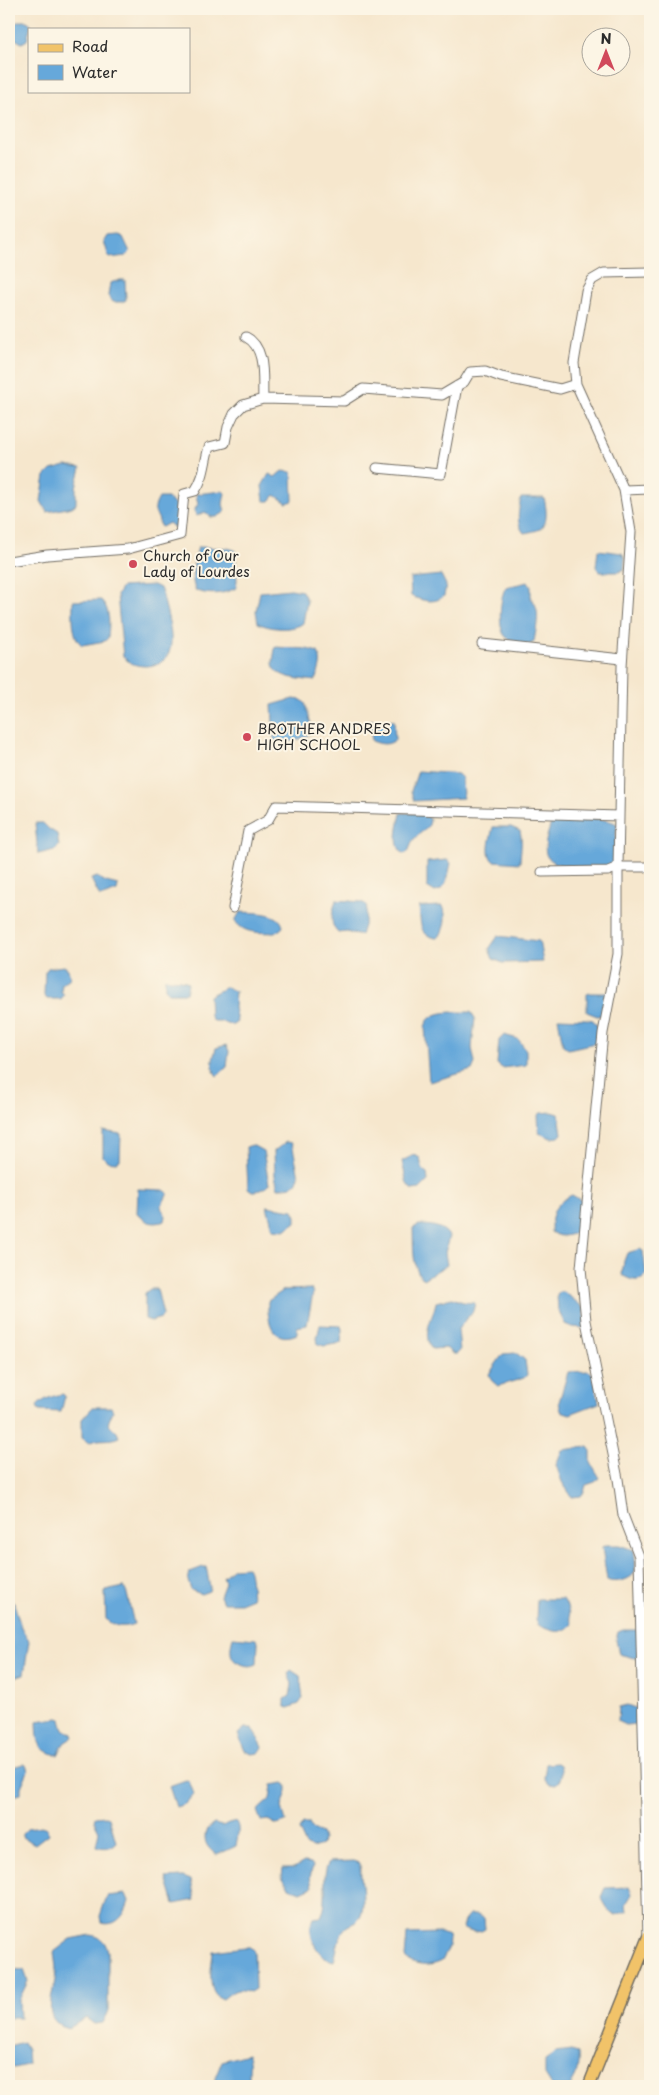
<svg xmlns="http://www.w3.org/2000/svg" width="659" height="2095" viewBox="0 0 659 2095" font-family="'Playpen Sans',sans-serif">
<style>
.water{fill:#66a8da;stroke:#486a82}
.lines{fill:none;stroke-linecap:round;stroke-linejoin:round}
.minor-casing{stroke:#726d64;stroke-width:11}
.major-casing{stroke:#726d64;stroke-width:14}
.minor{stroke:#fff;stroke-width:9}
.major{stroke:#f1c369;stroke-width:11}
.poi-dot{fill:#d1495b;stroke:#fcf5e5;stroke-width:2}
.labels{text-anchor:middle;stroke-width:4;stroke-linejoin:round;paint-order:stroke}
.poi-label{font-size:14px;fill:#2b2b2b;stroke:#fcf5e5;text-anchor:start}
</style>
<rect width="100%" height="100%" fill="#fcf5e5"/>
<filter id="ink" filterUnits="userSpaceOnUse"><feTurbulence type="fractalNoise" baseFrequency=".02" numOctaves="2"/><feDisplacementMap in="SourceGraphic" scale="10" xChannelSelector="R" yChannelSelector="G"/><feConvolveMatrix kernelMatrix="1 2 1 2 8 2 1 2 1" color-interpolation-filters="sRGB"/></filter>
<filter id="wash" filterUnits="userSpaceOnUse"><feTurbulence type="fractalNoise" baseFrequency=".0096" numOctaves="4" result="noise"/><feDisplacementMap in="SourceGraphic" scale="20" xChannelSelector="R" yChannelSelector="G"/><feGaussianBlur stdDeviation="1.12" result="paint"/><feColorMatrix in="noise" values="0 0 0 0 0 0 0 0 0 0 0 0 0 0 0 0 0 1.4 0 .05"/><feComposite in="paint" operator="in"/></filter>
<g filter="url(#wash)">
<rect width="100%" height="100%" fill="#f6e7cd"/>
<!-- water -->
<path class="water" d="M 20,21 L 27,21 L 31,24 L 27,40 L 22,43 C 13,38 9,36 11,25 Z
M 118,235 L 123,237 L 130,252 L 126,256 L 109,258 L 104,241 L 107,236 Z
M 120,280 L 125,280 L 126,300 L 122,302 L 113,302 L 108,296 L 110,283 Z
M 66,466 L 81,468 L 76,487 L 76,504 L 72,507 L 47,512 L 41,501 L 45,476 L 51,470 Z
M 282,471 L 292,472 L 293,501 L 287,503 L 275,495 L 270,501 L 264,501 L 262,486 L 269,474 L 275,477 Z
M 223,491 L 225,493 L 223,504 L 225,512 L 217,517 L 211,517 L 205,512 L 197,516 L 194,511 L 198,504 L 196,494 Z
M 159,498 L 167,498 L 174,504 L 180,505 L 182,527 L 176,529 L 169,523 L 162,527 L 160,526 C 158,511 150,514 159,498 Z
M 521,498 L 544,498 C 546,506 549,524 540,529 C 536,531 529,532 524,533 C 515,522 519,510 521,498 Z
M 198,547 L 227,548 L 235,550 L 237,580 L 236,588 C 222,595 210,595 196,591 C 189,579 195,559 198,547 Z
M 598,550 L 622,553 L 625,558 L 624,569 L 619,572 L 600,572 L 596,567 Z
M 441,575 L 446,585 L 444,596 C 435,604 422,601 411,596 L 410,578 Z
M 528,582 L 531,587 L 531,598 C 542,610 536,627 534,642 L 529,645 C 522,644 511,641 506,637 C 497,630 500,595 506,587 Z
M 154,585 L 160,588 L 163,596 C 168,621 185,663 147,666 C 137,666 129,664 123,656 L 117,595 L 122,587 Z
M 291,589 L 302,591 L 307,601 L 303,623 C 294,631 269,629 258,623 L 256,611 L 260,592 Z
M 101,600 C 111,609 109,626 108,638 L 105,641 L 82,645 C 71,637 73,613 73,601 Z
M 275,647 L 307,649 L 318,652 C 323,662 319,671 315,681 C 303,679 274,679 273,663 C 273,658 275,652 275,647 Z
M 293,699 L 302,700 L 305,703 L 313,731 C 306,739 284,745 274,741 L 272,705 Z
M 369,720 L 394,720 L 395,740 C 388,746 380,744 372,741 Z
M 418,771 L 458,774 L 462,778 L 463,798 L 414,801 L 411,791 Z
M 401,813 L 426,813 L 430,820 L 429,825 L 413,840 L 408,852 L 404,854 C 392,846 399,825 401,813 Z
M 552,819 C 568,819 605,816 617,824 L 613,866 C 598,868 551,871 546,854 C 543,843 550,829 552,819 Z
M 35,823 L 43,823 L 49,829 L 57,834 L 59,846 L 55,850 L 38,854 Z
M 493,827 L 511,827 L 520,831 C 523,842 520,852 520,863 L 493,861 C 485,853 491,837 493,827 Z
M 447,860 L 451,863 C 448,874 448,889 435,892 L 427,887 L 427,862 Z
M 97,877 L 106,882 L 118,885 L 117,891 L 100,897 L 91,879 Z
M 336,900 L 361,902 L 367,905 L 365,922 L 361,935 L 357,935 L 347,932 L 338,933 C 328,923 333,912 336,900 Z
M 443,906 C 447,915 445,931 438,938 C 418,936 421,923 419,907 Z
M 240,912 C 252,913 281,911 283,927 L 276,933 C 260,932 245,935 235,921 Z
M 498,936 L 539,941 L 543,962 L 503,963 L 493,959 L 489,949 Z
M 64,966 L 68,969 L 70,978 L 62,984 L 61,991 L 64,995 L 61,999 L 47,999 L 44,996 L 45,972 L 48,968 Z
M 165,978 L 186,981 L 188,984 L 186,993 L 169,993 L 165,988 Z
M 226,987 L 235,991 L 234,1008 L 237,1022 L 233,1025 L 220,1021 L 213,1021 L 210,1016 L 209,996 Z
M 590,993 L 607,993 L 604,1015 L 597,1016 L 587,1012 L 587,994 Z
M 471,1012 L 475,1018 L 472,1048 L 475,1063 L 472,1070 L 429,1082 L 425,1027 C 430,1008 455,1013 471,1012 Z
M 558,1018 L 586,1019 L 593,1020 L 597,1025 L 595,1043 L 568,1049 L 563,1045 Z
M 504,1035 L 518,1039 L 526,1050 L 526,1065 L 502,1068 L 497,1064 L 499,1040 Z
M 226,1045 L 229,1051 L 227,1067 L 217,1076 C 210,1067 213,1059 216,1048 Z
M 552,1112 L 559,1114 L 562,1134 L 559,1137 L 551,1138 L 539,1133 L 538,1115 L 541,1113 Z
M 103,1131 L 121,1134 L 120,1160 L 116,1162 L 107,1161 L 103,1157 Z
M 286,1142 L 292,1143 L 299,1176 L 297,1182 L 291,1186 L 278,1188 L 275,1176 L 274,1151 Z
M 252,1145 L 263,1151 L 269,1184 C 264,1190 260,1191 252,1191 L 248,1188 L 246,1147 Z
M 414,1155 L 420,1158 L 422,1169 L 427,1173 L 428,1181 L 420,1189 L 412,1190 L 407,1184 L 402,1161 Z
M 138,1189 L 164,1190 L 168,1193 L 161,1207 L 166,1216 L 165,1221 C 153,1225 146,1223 137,1213 Z
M 572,1195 L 584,1202 L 576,1233 C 566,1236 560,1238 551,1232 C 551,1212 555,1203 572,1195 Z
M 267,1206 L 293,1210 L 296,1216 L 296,1222 L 285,1230 L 273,1229 Z
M 419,1225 C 430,1225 443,1226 449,1236 L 445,1253 L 447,1265 L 423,1279 C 411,1267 414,1243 413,1228 Z
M 640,1249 L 643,1251 L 646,1273 L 644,1278 C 636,1282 630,1280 622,1275 L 624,1261 L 627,1253 Z
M 150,1289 L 157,1289 L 163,1315 L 161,1318 L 151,1321 L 145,1319 L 145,1293 Z
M 311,1289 L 313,1293 L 307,1325 L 297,1327 L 297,1334 C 271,1345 267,1319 268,1301 L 284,1290 Z
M 560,1292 L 564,1292 L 584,1308 L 585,1328 L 572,1327 L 565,1324 L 558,1310 L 557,1295 Z
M 452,1298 L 463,1302 L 475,1303 L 473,1311 L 458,1329 L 460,1351 L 457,1354 L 453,1354 L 446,1348 L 432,1349 C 421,1334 433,1319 436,1302 Z
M 320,1325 L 341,1326 L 342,1329 L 341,1343 L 324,1346 L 318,1344 L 317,1338 Z
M 516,1353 L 525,1360 L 527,1375 L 524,1378 L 498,1386 L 492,1381 L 489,1374 L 503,1354 Z
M 589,1371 L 593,1374 L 599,1403 L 570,1414 L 561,1411 L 559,1402 L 568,1372 Z
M 63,1394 L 65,1396 L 61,1412 L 39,1411 L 37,1406 C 45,1398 53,1396 63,1394 Z
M 93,1407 L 111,1407 L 113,1411 L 108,1423 L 117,1432 L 119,1437 C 108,1442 99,1437 89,1443 L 82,1438 L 82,1419 Z
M 588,1447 L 591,1451 L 591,1463 L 600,1478 L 595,1482 L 586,1485 L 584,1492 L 581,1496 L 572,1497 L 562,1482 L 556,1465 L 562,1450 Z
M 606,1545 L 619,1545 L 634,1550 C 635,1557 636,1565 635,1571 C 633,1580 614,1584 607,1580 L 602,1547 Z
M 203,1567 L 206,1567 C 208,1574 208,1580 210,1587 L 209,1591 L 201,1594 L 191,1590 L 188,1581 L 190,1572 Z
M 247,1567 C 251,1572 251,1591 252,1598 L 240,1603 L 223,1603 L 220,1596 L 225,1583 L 223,1577 L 233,1568 Z
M 124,1587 L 127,1594 L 134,1624 C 124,1628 113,1627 106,1619 L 105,1591 Z
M 537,1599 L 563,1599 C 569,1607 568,1615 572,1624 C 561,1636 551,1631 538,1625 L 536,1620 Z
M 9,1600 L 14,1603 L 21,1627 L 29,1641 L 24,1674 L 15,1677 L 9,1676 Z
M 623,1630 L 638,1630 L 642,1655 L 634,1658 L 619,1654 L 616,1640 L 618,1632 Z
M 233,1637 L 256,1639 L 258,1642 L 257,1664 C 250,1667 247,1666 241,1664 C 228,1660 230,1648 233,1637 Z
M 291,1670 L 300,1676 L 303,1698 L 299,1704 L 288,1708 L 285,1706 L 285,1699 L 290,1696 L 292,1684 L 288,1673 Z
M 627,1705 L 635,1708 L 635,1724 L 626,1725 L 618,1721 L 619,1707 Z
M 58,1718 L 61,1719 L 64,1729 L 72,1734 L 73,1737 L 64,1743 L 58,1755 C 36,1751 38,1740 37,1721 Z
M 245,1728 L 252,1728 C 255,1736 260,1740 263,1747 L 259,1753 L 252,1754 L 245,1751 L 238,1734 Z
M 557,1763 L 560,1765 C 562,1772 562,1779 556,1785 L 549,1784 L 544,1778 L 546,1764 Z
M 23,1764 L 26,1765 L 28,1771 L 21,1787 L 21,1794 L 9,1797 L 9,1768 Z
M 186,1780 L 189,1781 L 194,1794 L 185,1804 L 176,1807 L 169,1786 Z
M 284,1783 L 287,1785 L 287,1791 L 282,1807 L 286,1822 L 277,1825 L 268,1820 L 261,1821 L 257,1811 L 270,1799 L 272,1785 Z
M 106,1816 L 109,1817 L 116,1842 C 110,1848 105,1849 96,1846 L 99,1831 L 94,1821 L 95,1817 Z
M 235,1821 C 241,1827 237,1838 236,1846 L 217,1855 C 207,1848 203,1842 206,1830 L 214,1824 L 222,1826 Z
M 303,1824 L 309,1824 L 313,1830 L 321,1834 L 323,1839 L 322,1845 L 312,1848 L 306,1846 L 299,1830 Z
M 41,1826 L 47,1828 L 48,1834 L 35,1844 L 22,1837 L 22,1834 L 28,1828 Z
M 354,1861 L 360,1863 L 360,1866 C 361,1879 366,1906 360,1917 C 357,1924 350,1923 345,1928 C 338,1936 337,1951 334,1961 C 317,1958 306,1934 313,1918 L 321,1917 C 330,1900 320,1874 329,1862 Z
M 304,1862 L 311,1863 L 313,1866 L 310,1877 L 312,1887 L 301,1892 L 289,1887 L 282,1877 L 283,1868 L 294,1868 Z
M 183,1877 L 191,1880 L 195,1900 L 174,1904 L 166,1878 Z
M 629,1887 L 632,1894 L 626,1904 L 627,1911 L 616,1915 L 609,1911 L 601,1897 L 605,1888 Z
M 126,1894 L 129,1901 C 125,1915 117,1927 101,1923 L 100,1916 L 107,1896 Z
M 469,1915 L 477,1915 L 484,1918 L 485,1929 C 477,1934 469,1932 462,1928 L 464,1921 Z
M 441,1933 L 448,1936 L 449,1947 L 442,1961 C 431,1967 414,1967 405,1958 L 407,1934 Z
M 91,1935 C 102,1937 106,1942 108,1953 L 108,2013 L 103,2023 L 94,2024 L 86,2018 L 69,2028 C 38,2022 55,1993 56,1972 C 56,1965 55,1958 54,1952 L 71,1939 Z
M 245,1947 L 250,1947 L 254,1951 L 255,1989 L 250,1992 C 237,1987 233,1991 223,1999 C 205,1993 212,1966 213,1951 Z
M 9,1969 L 24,1970 L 28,1981 L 19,2000 L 20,2018 L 9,2018 Z
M 23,2042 L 27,2049 L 28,2065 L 14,2068 L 9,2066 L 9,2046 Z
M 571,2051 L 578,2053 C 579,2063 577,2078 570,2086 L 552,2086 L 545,2075 L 545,2060 L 555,2053 Z
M 247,2054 C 252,2062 247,2072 250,2082 L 247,2086 L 215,2086 L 215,2078 L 222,2061 Z"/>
</g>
<g filter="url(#ink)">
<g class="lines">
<defs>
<path id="minor" d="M 246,337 C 267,348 262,379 263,399
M 377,468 L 441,474 L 457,386
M 624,490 L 650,489
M 9,561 L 47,555 L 128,549 L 180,535 L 184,494 L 195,491 C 205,476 204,464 209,447 L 225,443 L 228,427 L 234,414 L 243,405 L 263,399 L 344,401 L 363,389 L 442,395 L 464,382 L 470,372 L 485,371 L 501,377 L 560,389 L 576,384
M 482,644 L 622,659
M 542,872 L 608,871 L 618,867 L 650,867
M 233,908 L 248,831 L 268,820 L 276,806 L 619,816
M 648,1939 L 639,1556 L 623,1515 L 618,1479 L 586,1321 L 581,1268 L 603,1033 L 618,954 L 618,867 L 622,666 L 631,532 L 624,490 L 576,384 L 574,363 L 586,291 L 592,280 L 604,273 L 650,272"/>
<path id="major" d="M 589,2086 L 650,1933"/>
</defs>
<!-- minor casing -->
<use href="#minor" class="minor-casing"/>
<!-- major casing -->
<use href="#major" class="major-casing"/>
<!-- minor -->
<use href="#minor" class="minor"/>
<!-- major -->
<use href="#major" class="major"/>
</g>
</g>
<!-- markers -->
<g class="poi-dot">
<circle cx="133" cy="564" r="5"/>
<circle cx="247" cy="737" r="5"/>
</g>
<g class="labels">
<!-- poi labels -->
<g class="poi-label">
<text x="143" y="561">Church of Our<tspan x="143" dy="16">Lady of Lourdes</tspan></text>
<text x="257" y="734">BROTHER ANDRES<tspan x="257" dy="16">HIGH SCHOOL</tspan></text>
</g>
</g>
<!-- margin -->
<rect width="659" height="2095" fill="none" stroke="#fcf5e5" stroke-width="30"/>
<!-- legend -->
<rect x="28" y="28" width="162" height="65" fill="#fcf5e5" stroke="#a8a49b"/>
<rect x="38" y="44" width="25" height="8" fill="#f1c369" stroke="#a8a49b"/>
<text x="72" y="52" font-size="15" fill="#2b2b2b">Road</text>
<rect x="38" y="65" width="25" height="15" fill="#66a8da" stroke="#a8a49b"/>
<text x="72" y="78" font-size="15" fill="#2b2b2b">Water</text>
<!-- north arrow -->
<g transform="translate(606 52)"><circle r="24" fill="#fcf5e5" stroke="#a8a49b"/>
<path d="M0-4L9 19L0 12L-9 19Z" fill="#d1495b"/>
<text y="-8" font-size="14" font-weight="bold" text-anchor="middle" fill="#2b2b2b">N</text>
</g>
</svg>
